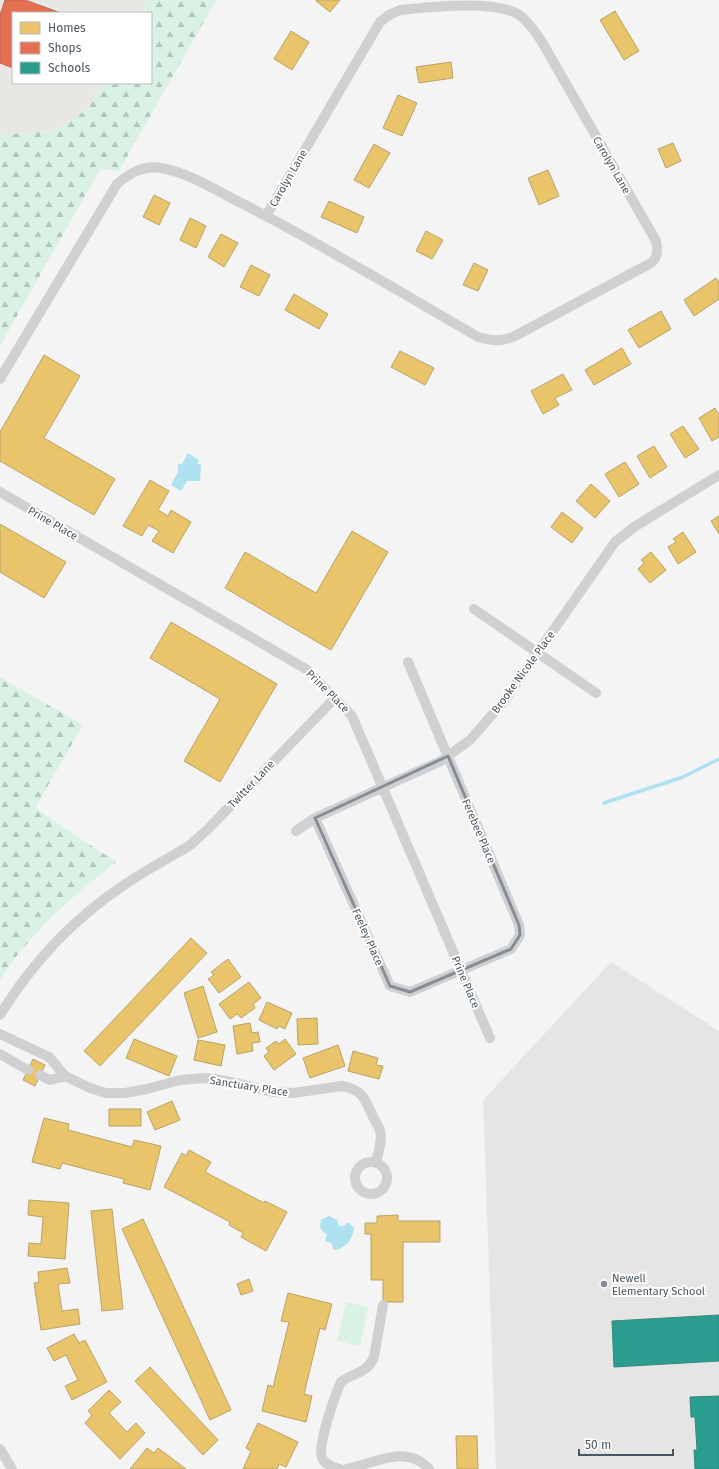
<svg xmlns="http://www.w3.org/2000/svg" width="719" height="1469" viewBox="0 0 719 1469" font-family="'Fira Sans',sans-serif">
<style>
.commercial{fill:#e8e7e3}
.education{fill:#e6e5e6}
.forest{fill:url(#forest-firs)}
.garden{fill:#d9f2e3}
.water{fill:#aee2f0}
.homes{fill:#e9c46a;stroke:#b9a367}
.shops{fill:#e76f51;stroke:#b86856}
.schools{fill:#2a9d8f;stroke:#348881}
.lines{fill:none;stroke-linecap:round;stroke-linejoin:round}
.stream{stroke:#aee2f0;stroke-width:3.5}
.street{stroke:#ced0d2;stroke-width:10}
.marked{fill:none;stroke:#868d94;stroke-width:3;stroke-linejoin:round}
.poi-dot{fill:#868d94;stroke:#fff;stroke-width:1.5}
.labels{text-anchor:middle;stroke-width:4;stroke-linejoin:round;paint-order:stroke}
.street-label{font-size:11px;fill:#4a5661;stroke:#fff}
.poi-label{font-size:11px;fill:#4a5661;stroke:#fff;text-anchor:start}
</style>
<defs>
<pattern id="forest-firs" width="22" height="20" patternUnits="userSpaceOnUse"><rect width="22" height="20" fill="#d9f2e3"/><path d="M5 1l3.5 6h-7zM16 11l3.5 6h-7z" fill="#b2c7bb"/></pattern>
</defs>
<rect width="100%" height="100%" fill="#f4f4f4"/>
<!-- commercial -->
<path class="commercial" d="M 0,0 L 216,0 L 186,52 L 151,13 L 13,13 L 13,83 L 102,83 L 87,110 L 55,130 L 0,135 Z"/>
<!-- education -->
<path class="education" d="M 611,962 L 719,1031 L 719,1469 L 496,1469 L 483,1100 Z"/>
<!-- forest -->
<path class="forest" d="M 147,0 L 216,0 L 119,171 L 100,169 L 0,346 L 0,135 L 55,130 L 87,110 L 102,83 L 151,83 L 151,13 L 141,13 Z
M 0,677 L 83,725 L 35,808 L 116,862 C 73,896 29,933 0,980 Z"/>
<!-- garden -->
<path class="garden" d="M 346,1302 L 368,1307 L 360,1346 L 337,1341 Z"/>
<!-- water -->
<path class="water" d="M 188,453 L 199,460 L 197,464 L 201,464 L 200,481 L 187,481 L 181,491 L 171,485 L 178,472 L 178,464 L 182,464 Z
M 329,1216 L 337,1220 L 339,1226 L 344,1226 L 347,1223 L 349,1223 L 354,1228 C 353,1239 345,1250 333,1250 L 333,1247 L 331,1243 L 325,1241 L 327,1234 C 320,1231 318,1226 322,1219 Z"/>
<!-- homes -->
<path class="homes" d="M 317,0 L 340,0 L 330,12 L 316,1 Z
M 615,11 L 639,51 L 624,60 L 600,20 Z
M 291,31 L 309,42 L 292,70 L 274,59 Z
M 451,62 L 453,78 L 419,83 L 416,67 Z
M 398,95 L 417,103 L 402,136 L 383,128 Z
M 673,143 L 681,161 L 666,168 L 658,149 Z
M 374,144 L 390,153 L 369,188 L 354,180 Z
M 548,170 L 559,196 L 539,205 L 528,178 Z
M 154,195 L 170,203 L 159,225 L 143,217 Z
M 329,201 L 364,217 L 357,233 L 321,217 Z
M 190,218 L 206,226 L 196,248 L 180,240 Z
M 426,231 L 443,240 L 432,259 L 416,251 Z
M 221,234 L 238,243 L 224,267 L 208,257 Z
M 474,263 L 488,270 L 478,291 L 463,285 Z
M 251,265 L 270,275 L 259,296 L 240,287 Z
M 716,278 L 719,282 L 719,299 L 694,316 L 684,300 Z
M 294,294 L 328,314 L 319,329 L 285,310 Z
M 661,311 L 671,329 L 639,348 L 628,330 Z
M 622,348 L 631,364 L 594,385 L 585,370 Z
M 400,351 L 434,368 L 425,385 L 391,367 Z
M 44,355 L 80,376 L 44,438 L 115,479 L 94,515 L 0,461 L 0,432 Z
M 563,374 L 572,390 L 555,398 L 559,405 L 543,414 L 531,391 Z
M 715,408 L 719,415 L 719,437 L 712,441 L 699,418 Z
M 683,426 L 699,449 L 685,458 L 670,434 Z
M 654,446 L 667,467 L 650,478 L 637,456 Z
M 625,462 L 639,484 L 619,497 L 605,474 Z
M 150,480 L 169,491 L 158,510 L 168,516 L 171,510 L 191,522 L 173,553 L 152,541 L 159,531 L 148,525 L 142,536 L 123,526 Z
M 591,484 L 610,501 L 595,518 L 576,501 Z
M 562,512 L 583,528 L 572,543 L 551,527 Z
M 719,516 L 719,534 L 711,521 Z
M 0,524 L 66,562 L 44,598 L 0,572 Z
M 352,531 L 388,552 L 331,650 L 225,588 L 245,552 L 316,593 Z
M 683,532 L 696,552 L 678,564 L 668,547 L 676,542 L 673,539 Z
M 651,552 L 666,570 L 650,583 L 638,569 L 644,563 L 641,560 Z
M 171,622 L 277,684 L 220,782 L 184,761 L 220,699 L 150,658 Z
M 191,938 L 207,953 L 100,1066 L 84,1051 Z
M 228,959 L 241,977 L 219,993 L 208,979 L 214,975 L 211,972 Z
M 249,982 L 261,998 L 253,1004 L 255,1008 L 241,1018 L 237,1014 L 230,1019 L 219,1004 Z
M 203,986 L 217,1032 L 198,1038 L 184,993 Z
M 267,1002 L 292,1013 L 285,1029 L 279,1026 L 277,1029 L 259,1020 Z
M 317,1018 L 318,1044 L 298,1045 L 297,1019 Z
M 250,1023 L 252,1033 L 258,1032 L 260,1042 L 252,1043 L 253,1051 L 237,1054 L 233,1026 Z
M 134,1039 L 177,1056 L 169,1076 L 126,1058 Z
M 285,1039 L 296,1054 L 274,1070 L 264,1056 L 269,1052 L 266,1048 L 276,1041 L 279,1044 Z
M 198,1040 L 225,1045 L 221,1066 L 194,1060 Z
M 338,1045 L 345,1066 L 310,1078 L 303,1058 Z
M 353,1051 L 378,1058 L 376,1065 L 383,1066 L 379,1079 L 348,1071 Z
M 33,1059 L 45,1065 L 35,1086 L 23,1080 Z
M 172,1101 L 180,1120 L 155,1130 L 147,1112 Z
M 109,1109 L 141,1109 L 141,1126 L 109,1126 Z
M 44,1118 L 69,1124 L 68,1130 L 132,1147 L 134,1140 L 161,1146 L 150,1190 L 123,1183 L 124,1179 L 62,1163 L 60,1169 L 32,1162 Z
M 189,1150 L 211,1162 L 205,1172 L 264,1203 L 265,1201 L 287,1212 L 266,1251 L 241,1237 L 243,1233 L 229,1225 L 230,1222 L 164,1187 L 182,1153 L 186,1156 Z
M 29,1200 L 69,1203 L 65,1259 L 28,1256 L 29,1243 L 41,1244 L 43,1217 L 28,1215 Z
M 112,1209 L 123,1309 L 102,1311 L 91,1211 Z
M 398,1215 L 398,1221 L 440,1221 L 440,1242 L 403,1242 L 403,1302 L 383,1302 L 383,1280 L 371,1280 L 371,1234 L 365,1234 L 365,1223 L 377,1223 L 377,1216 Z
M 143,1219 L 231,1410 L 210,1420 L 122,1229 Z
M 67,1268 L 70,1283 L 58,1284 L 62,1311 L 78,1309 L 80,1324 L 41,1330 L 34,1283 L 39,1282 L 38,1272 Z
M 249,1279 L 253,1291 L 241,1295 L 237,1284 Z
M 288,1293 L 332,1304 L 325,1330 L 320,1328 L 304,1394 L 312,1396 L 306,1422 L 262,1411 L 268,1385 L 273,1387 L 289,1322 L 281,1321 Z
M 74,1334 L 79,1343 L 85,1340 L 107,1382 L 72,1400 L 65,1386 L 78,1380 L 66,1355 L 54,1361 L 47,1348 Z
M 150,1367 L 218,1440 L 203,1455 L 135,1381 Z
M 109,1390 L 121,1402 L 109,1413 L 127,1432 L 136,1423 L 145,1433 L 120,1459 L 85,1423 L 92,1415 L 88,1411 Z
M 258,1423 L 298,1442 L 286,1467 L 279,1464 L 277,1469 L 243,1469 L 251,1451 L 246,1448 Z
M 456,1436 L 477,1436 L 478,1469 L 457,1469 Z
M 147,1448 L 154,1453 L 158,1448 L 186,1469 L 130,1469 Z"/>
<!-- shops -->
<path class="shops" d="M 5,0 L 25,0 L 61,13 L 13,13 L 13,68 L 0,63 L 0,15 Z"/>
<!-- schools -->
<path class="schools" d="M 719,1315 L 719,1361 L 614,1367 L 612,1321 Z
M 719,1396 L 719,1469 L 695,1469 L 694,1450 L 697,1450 L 695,1417 L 691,1417 L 690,1397 Z"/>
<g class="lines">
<!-- stream -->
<path class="stream" d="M 604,803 L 683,777 L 719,759"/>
<!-- street -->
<path class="street" d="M 0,379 L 117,184 C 130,173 143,165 161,168 C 190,173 217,191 243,204 C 323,245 400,292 478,337 C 492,341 502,342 515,336 L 651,263 C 658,257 658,250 656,241 L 542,42 C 535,31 528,21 518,14 C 491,0 432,7 400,10 L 389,15 L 380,22 L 266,216
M 0,492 L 306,669 L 352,716 L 490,1038
M 474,609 L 596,693
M 315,818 L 390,986 L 410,992 L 511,949 L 520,935 L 519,925 L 408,662
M 296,831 L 315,818 L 441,761 L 470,740 L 504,701 L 615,542 L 634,527 L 719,475
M 0,1015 C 32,963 73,919 124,885 C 137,876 151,868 165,860 C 173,855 181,851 189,846 C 195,841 201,835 207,830 L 335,698
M 0,1034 L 49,1057 L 65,1076 L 90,1088 L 106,1093 L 125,1093 L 147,1089 L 180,1080 L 205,1078 L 221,1080 L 274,1092 L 293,1093 L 342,1086 C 363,1090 365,1099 373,1117 C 375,1121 379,1126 380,1131 C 383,1141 378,1152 376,1162
M 0,1054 L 28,1070
M 40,1075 L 50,1080 L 65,1076
M355 1178a16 16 0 1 1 32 0a16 16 0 1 1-32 0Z
M 0,1449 L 12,1469
M 340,1469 C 333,1467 325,1465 322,1458 C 317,1446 335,1395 341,1382 C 354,1372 367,1374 374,1357 L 383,1305
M 347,1469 C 374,1464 406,1443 429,1469"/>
</g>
<!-- marked area -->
<path class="marked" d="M 448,756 L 519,925 L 520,935 L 511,949 L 410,992 L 390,986 L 315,818 Z"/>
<!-- markers -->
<circle class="poi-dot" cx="604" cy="1284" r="4"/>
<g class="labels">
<!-- street labels -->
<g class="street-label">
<text transform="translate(612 165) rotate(60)" y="4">Carolyn Lane</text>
<text transform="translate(288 178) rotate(-60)" y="4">Carolyn Lane</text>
<text transform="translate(53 523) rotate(30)" y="4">Prine Place</text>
<text transform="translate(523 672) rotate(-54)" y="4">Brooke Nicole Place</text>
<text transform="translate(328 691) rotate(45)" y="4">Prine Place</text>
<text transform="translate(251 784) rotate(-46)" y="4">Twitter Lane</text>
<text transform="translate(479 831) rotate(67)" y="4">Ferebee Place</text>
<text transform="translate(368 937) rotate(66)" y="4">Feeley Place</text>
<text transform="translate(466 982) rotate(67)" y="4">Prine Place</text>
<text transform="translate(249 1086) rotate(9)" y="4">Sanctuary Place</text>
</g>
<!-- poi labels -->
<g class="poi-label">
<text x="612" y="1282">Newell<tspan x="612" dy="13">Elementary School</tspan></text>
</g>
</g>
<!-- legend -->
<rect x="12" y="12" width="140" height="72" fill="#ffffff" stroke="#b7bbc0"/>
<rect x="20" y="22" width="20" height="12" fill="#e9c46a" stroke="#b7bbc0"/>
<text x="48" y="32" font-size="12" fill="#4a5661">Homes</text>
<rect x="20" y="42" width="20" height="12" fill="#e76f51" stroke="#b7bbc0"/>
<text x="48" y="52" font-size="12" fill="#4a5661">Shops</text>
<rect x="20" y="62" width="20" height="12" fill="#2a9d8f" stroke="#b7bbc0"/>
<text x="48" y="72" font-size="12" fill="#4a5661">Schools</text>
<!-- scale -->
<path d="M579 1449v6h94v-6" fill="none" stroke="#4a5661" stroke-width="2"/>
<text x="585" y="1449" font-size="12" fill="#4a5661" stroke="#ffffff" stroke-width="3" paint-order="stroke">50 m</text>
</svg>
